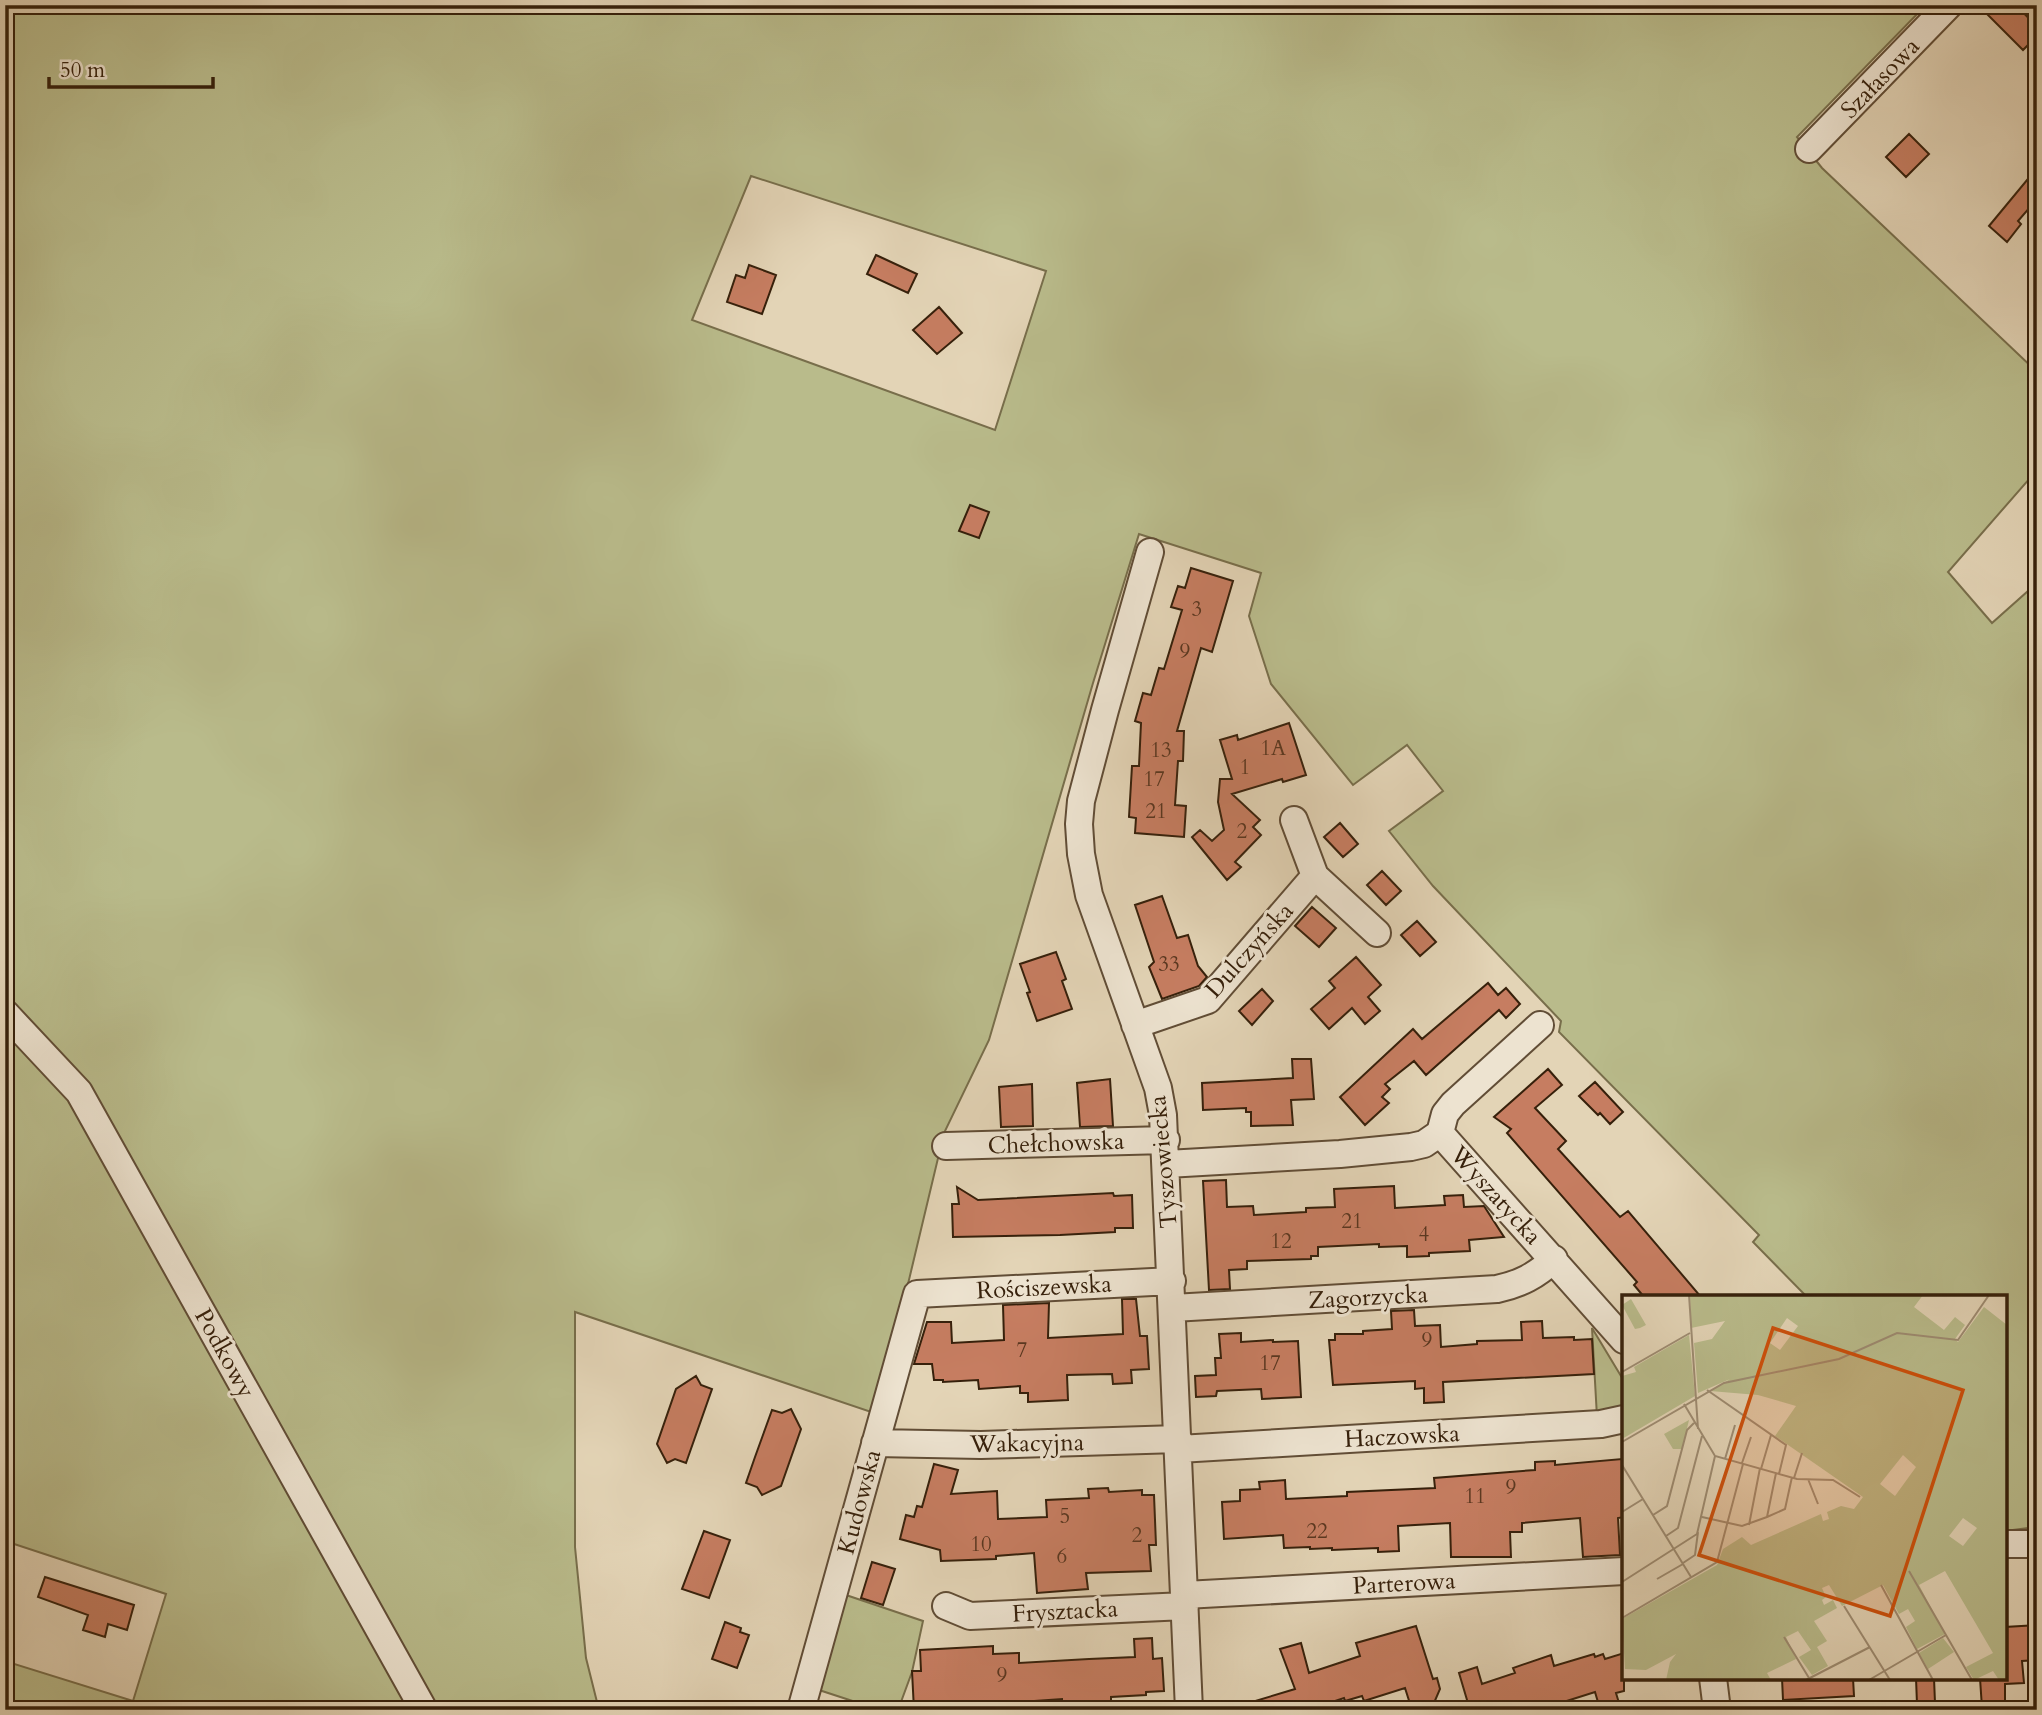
<svg xmlns="http://www.w3.org/2000/svg" width="2042" height="1715" viewBox="0 0 2042 1715" font-family="Cardo,serif">
<style>
.green{fill:#b9bb8b;stroke:#786e4b;stroke-width:2;fill-rule:evenodd}
.building{fill:#c67d61;stroke:#36200b;stroke-width:2}
.lines{fill:none;stroke-linecap:round;stroke-linejoin:round}
.minor-casing{stroke:#614d36;stroke-width:30}
.minor{stroke:#ede3d0;stroke-width:26}
.labels{text-anchor:middle;stroke-width:6;stroke-linejoin:round;paint-order:stroke}
.number-label{font-size:21px;fill:#5a3720}
.street-label{font-size:24px;fill:#36200b;stroke:#ede3d0}
.inset-road{fill:none;stroke:#9e8c72;stroke-width:2}
.view{fill:#cd500c;fill-opacity:0.15;stroke:#cd500c;stroke-width:3.5}
.inset-edge{fill:none;stroke:#36200b;stroke-width:3.5}
</style>
<rect width="100%" height="100%" fill="#e3d4b6"/>
<filter id="stains"><feTurbulence type="fractalNoise" baseFrequency=".00286" numOctaves="4"/><feColorMatrix values="0 0 0 0 .2 0 0 0 0 .09 0 0 0 0 .02 0 0 0 .5 -.17"/></filter>
<radialGradient id="worn" r=".72"><stop offset=".6" stop-color="#630" stop-opacity="0"/><stop offset="1" stop-color="#630" stop-opacity=".3"/></radialGradient>
<!-- green -->
<path class="green" d="M 5,5 L 1926,5 L 1797,137 L 1822,168 L 2037,372 L 2037,470 L 1948,572 L 1992,623 L 2037,583 L 2037,1527 L 2005,1531 L 2005,1297 L 1807,1297 L 1753,1242 L 1759,1235 L 1559,1032 L 1561,1021 L 1433,886 L 1389,831 L 1443,791 L 1407,745 L 1353,785 L 1271,684 L 1249,616 L 1261,573 L 1139,534 L 1093,683 L 989,1040 L 944,1133 L 877,1414 L 575,1312 L 575,1547 L 586,1658 L 599,1710 L 5,1710 L 5,1661 L 133,1701 L 166,1594 L 5,1541 ZM 751,176 L 1046,271 L 995,430 L 692,320 Z
M 1592,1328 L 1624,1381 L 1624,1411 L 1597,1417 Z
M 843,1594 L 923,1621 L 912,1672 L 898,1710 L 880,1710 L 816,1689 Z"/>
<!-- building -->
<path class="building" d="M 1998,5 L 2016,5 L 2037,27 L 2037,36 L 2023,50 L 1988,15 Z
M 1909,134 L 1929,154 L 1906,177 L 1886,157 Z
M 2037,168 L 2037,199 L 2018,221 L 2021,224 L 2007,242 L 1989,226 Z
M 876,255 L 917,274 L 908,293 L 867,274 Z
M 749,265 L 776,275 L 762,314 L 727,302 L 736,275 L 745,278 Z
M 939,307 L 962,333 L 937,354 L 913,330 Z
M 970,505 L 989,512 L 979,538 L 959,531 Z
M 1191,568 L 1233,581 L 1212,652 L 1201,648 L 1177,731 L 1184,731 L 1183,761 L 1178,761 L 1175,805 L 1186,806 L 1184,837 L 1135,833 L 1136,818 L 1129,817 L 1132,766 L 1139,766 L 1141,723 L 1135,721 L 1143,693 L 1151,695 L 1159,668 L 1164,669 L 1182,610 L 1171,607 L 1178,586 L 1185,588 Z
M 1289,723 L 1306,775 L 1283,782 L 1282,779 L 1232,794 L 1260,820 L 1253,827 L 1261,835 L 1235,862 L 1241,867 L 1227,880 L 1192,837 L 1200,830 L 1212,841 L 1224,830 L 1218,802 L 1220,779 L 1232,779 L 1220,740 L 1237,735 L 1238,740 Z
M 1340,823 L 1358,844 L 1343,857 L 1324,837 Z
M 1382,871 L 1401,891 L 1386,905 L 1367,885 Z
M 1162,896 L 1177,938 L 1188,935 L 1198,966 L 1207,977 L 1199,986 L 1162,999 L 1149,967 L 1154,962 L 1135,905 Z
M 1312,907 L 1336,928 L 1319,947 L 1295,926 Z
M 1417,921 L 1436,942 L 1420,956 L 1401,935 Z
M 1056,952 L 1066,979 L 1062,981 L 1072,1009 L 1037,1021 L 1027,993 L 1030,992 L 1020,964 Z
M 1356,957 L 1381,985 L 1368,997 L 1380,1011 L 1365,1024 L 1352,1008 L 1329,1029 L 1311,1009 L 1335,988 L 1329,981 Z
M 1488,983 L 1498,995 L 1506,988 L 1520,1004 L 1506,1018 L 1499,1010 L 1426,1075 L 1414,1061 L 1385,1084 L 1390,1089 L 1382,1097 L 1389,1103 L 1365,1125 L 1340,1097 L 1413,1029 L 1422,1039 Z
M 1262,989 L 1273,1001 L 1252,1025 L 1239,1011 Z
M 1292,1059 L 1311,1059 L 1314,1099 L 1291,1100 L 1293,1125 L 1251,1126 L 1251,1112 L 1246,1112 L 1246,1108 L 1203,1110 L 1202,1083 L 1293,1078 Z
M 1548,1069 L 1562,1085 L 1535,1108 L 1566,1141 L 1558,1149 L 1620,1217 L 1628,1211 L 1701,1297 L 1644,1297 L 1634,1285 L 1637,1282 L 1507,1133 L 1511,1129 L 1494,1117 Z
M 1110,1079 L 1113,1126 L 1080,1127 L 1077,1083 Z
M 1595,1082 L 1623,1112 L 1610,1124 L 1600,1113 L 1598,1115 L 1579,1096 Z
M 1032,1084 L 1033,1126 L 1001,1127 L 999,1087 Z
M 1226,1180 L 1227,1207 L 1253,1206 L 1254,1215 L 1306,1212 L 1306,1208 L 1335,1207 L 1334,1189 L 1394,1186 L 1395,1208 L 1445,1205 L 1444,1196 L 1463,1195 L 1464,1207 L 1484,1206 L 1504,1237 L 1469,1240 L 1470,1251 L 1429,1253 L 1429,1256 L 1407,1257 L 1407,1246 L 1379,1247 L 1379,1244 L 1318,1247 L 1318,1256 L 1311,1256 L 1311,1259 L 1247,1261 L 1247,1269 L 1229,1270 L 1230,1289 L 1209,1290 L 1203,1181 Z
M 957,1187 L 978,1200 L 1113,1193 L 1114,1196 L 1132,1195 L 1133,1228 L 1115,1228 L 1115,1232 L 1060,1235 L 953,1237 L 952,1204 L 959,1204 Z
M 1122,1299 L 1136,1299 L 1140,1336 L 1147,1336 L 1149,1369 L 1131,1370 L 1132,1383 L 1113,1384 L 1112,1374 L 1067,1375 L 1068,1400 L 1028,1402 L 1028,1393 L 1020,1393 L 1020,1386 L 979,1389 L 978,1380 L 943,1382 L 943,1380 L 934,1380 L 932,1364 L 914,1364 L 927,1322 L 951,1322 L 952,1343 L 1004,1340 L 1003,1305 L 1049,1303 L 1048,1338 L 1123,1334 Z
M 1414,1310 L 1415,1326 L 1440,1325 L 1441,1347 L 1477,1344 L 1477,1341 L 1522,1340 L 1521,1322 L 1542,1321 L 1543,1338 L 1574,1337 L 1574,1340 L 1592,1339 L 1594,1374 L 1443,1382 L 1444,1402 L 1424,1403 L 1424,1388 L 1415,1389 L 1415,1381 L 1333,1385 L 1329,1340 L 1335,1340 L 1335,1334 L 1363,1334 L 1363,1331 L 1392,1329 L 1391,1311 Z
M 1241,1333 L 1241,1342 L 1273,1340 L 1273,1342 L 1298,1341 L 1301,1397 L 1262,1399 L 1261,1389 L 1217,1391 L 1216,1396 L 1196,1397 L 1195,1376 L 1216,1375 L 1215,1358 L 1221,1358 L 1219,1334 Z
M 696,1376 L 701,1385 L 712,1389 L 686,1463 L 675,1459 L 667,1463 L 657,1444 L 676,1389 Z
M 791,1409 L 801,1429 L 781,1486 L 762,1495 L 757,1487 L 746,1483 L 755,1457 L 772,1410 L 782,1413 Z
M 1622,1459 L 1624,1517 L 1618,1518 L 1620,1555 L 1583,1557 L 1580,1518 L 1522,1523 L 1522,1532 L 1510,1532 L 1511,1557 L 1451,1557 L 1450,1523 L 1398,1526 L 1399,1551 L 1378,1552 L 1378,1548 L 1332,1550 L 1332,1548 L 1310,1549 L 1310,1547 L 1284,1548 L 1283,1535 L 1224,1539 L 1222,1502 L 1240,1501 L 1240,1490 L 1260,1489 L 1259,1482 L 1285,1480 L 1286,1499 L 1347,1496 L 1347,1492 L 1435,1488 L 1434,1478 L 1535,1470 L 1535,1462 L 1555,1461 L 1555,1465 Z
M 934,1464 L 958,1470 L 951,1494 L 997,1491 L 998,1519 L 1047,1517 L 1046,1500 L 1089,1498 L 1088,1489 L 1108,1488 L 1109,1492 L 1142,1490 L 1142,1495 L 1154,1495 L 1156,1545 L 1149,1545 L 1151,1571 L 1086,1573 L 1088,1589 L 1037,1593 L 1034,1553 L 996,1556 L 996,1559 L 941,1561 L 940,1550 L 900,1539 L 906,1515 L 914,1517 L 917,1506 L 922,1507 Z
M 704,1531 L 730,1540 L 709,1598 L 682,1589 Z
M 872,1562 L 895,1569 L 883,1605 L 861,1598 Z
M 45,1577 L 134,1605 L 127,1630 L 108,1624 L 105,1637 L 83,1630 L 88,1615 L 38,1597 Z
M 725,1622 L 741,1628 L 740,1632 L 749,1635 L 737,1668 L 712,1659 Z
M 2037,1625 L 2037,1660 L 2022,1661 L 2024,1683 L 2005,1684 L 2005,1709 L 1982,1708 L 1980,1678 L 2005,1678 L 2005,1627 Z
M 1416,1626 L 1433,1679 L 1437,1678 L 1440,1689 L 1431,1710 L 1412,1710 L 1405,1688 L 1364,1701 L 1362,1696 L 1345,1701 L 1344,1698 L 1308,1710 L 1243,1710 L 1242,1705 L 1295,1689 L 1280,1649 L 1301,1643 L 1309,1673 L 1360,1656 L 1356,1643 Z
M 1152,1638 L 1153,1659 L 1162,1658 L 1164,1691 L 1146,1692 L 1146,1695 L 1111,1697 L 1111,1707 L 1093,1708 L 1062,1710 L 1062,1699 L 1006,1703 L 1006,1707 L 986,1709 L 985,1703 L 933,1706 L 934,1710 L 914,1710 L 912,1671 L 921,1671 L 920,1650 L 993,1646 L 993,1654 L 1019,1653 L 1019,1663 L 1089,1659 L 1135,1657 L 1134,1639 Z
M 1624,1653 L 1624,1691 L 1616,1693 L 1619,1703 L 1600,1709 L 1595,1692 L 1554,1705 L 1555,1710 L 1470,1710 L 1459,1673 L 1477,1667 L 1482,1684 L 1515,1673 L 1513,1668 L 1551,1655 L 1554,1666 L 1594,1654 L 1595,1657 L 1603,1654 L 1605,1659 Z
M 1782,1678 L 1853,1678 L 1854,1696 L 1783,1700 Z
M 1916,1678 L 1934,1678 L 1935,1703 L 1917,1704 Z"/>
<g class="lines">
<defs>
<path id="minor" d="M 1809,149 L 1949,5
M 1150,552 L 1105,710 L 1081,801 L 1079,824 L 1081,854 L 1089,895 L 1158,1088 L 1163,1115 L 1189,1710
M 1294,820 L 1315,876 L 1377,933
M 5,1013 L 79,1092 L 424,1710
M 1135,1025 L 1208,1000 L 1315,876
M 1440,1133 L 1445,1114 L 1453,1104 L 1540,1025
M 946,1146 L 1166,1140
M 1167,1164 L 1340,1154 L 1411,1147 L 1424,1144 L 1440,1133 L 1624,1340
M 1173,1308 L 1497,1289 C 1520,1284 1536,1276 1554,1259
M 875,1443 L 981,1445 L 1178,1439
M 1179,1449 L 1601,1424 L 1624,1419
M 2005,1544 L 2037,1544
M 1185,1595 L 1624,1571
M 946,1606 L 970,1616 L 1185,1606
M 1713,1678 L 1717,1710
M 801,1710 L 917,1294 L 1172,1281"/>
</defs>
<!-- minor casing -->
<use href="#minor" class="minor-casing"/>
<!-- minor -->
<use href="#minor" class="minor"/>
</g>
<g class="labels">
<!-- number labels -->
<g class="number-label">
<text x="1197" y="616">3</text>
<text x="1185" y="658">9</text>
<text x="1273" y="755">1A</text>
<text x="1161" y="757">13</text>
<text x="1245" y="774">1</text>
<text x="1154" y="786">17</text>
<text x="1156" y="818">21</text>
<text x="1242" y="838">2</text>
<text x="1169" y="971">33</text>
<text x="1352" y="1228">21</text>
<text x="1424" y="1241">4</text>
<text x="1281" y="1248">12</text>
<text x="1427" y="1347">9</text>
<text x="1022" y="1357">7</text>
<text x="1270" y="1370">17</text>
<text x="1511" y="1494">9</text>
<text x="1475" y="1503">11</text>
<text x="1065" y="1523">5</text>
<text x="1317" y="1538">22</text>
<text x="1137" y="1542">2</text>
<text x="981" y="1551">10</text>
<text x="1062" y="1563">6</text>
<text x="1002" y="1682">9</text>
</g>
<!-- street labels -->
<g class="street-label">
<text transform="translate(1880 78) rotate(-46)" y="8">Szałasowa</text>
<text transform="translate(1249 950) rotate(-48)" y="8">Dulczyńska</text>
<text transform="translate(1056 1143) rotate(-2)" y="8">Chełchowska</text>
<text transform="translate(1163 1162) rotate(-95)" y="8">Tyszowiecka</text>
<text transform="translate(1496 1195) rotate(48)" y="8">Wyszatycka</text>
<text transform="translate(1044 1287) rotate(-3)" y="8">Rościszewska</text>
<text transform="translate(1368 1297) rotate(-3)" y="8">Zagorzycka</text>
<text transform="translate(225 1353) rotate(61)" y="8">Podkowy</text>
<text transform="translate(1402 1436) rotate(-3)" y="8">Haczowska</text>
<text transform="translate(1027 1443) rotate(-1)" y="8">Wakacyjna</text>
<text transform="translate(859 1502) rotate(-75)" y="8">Kudowska</text>
<text transform="translate(1404 1583) rotate(-3)" y="8">Parterowa</text>
<text transform="translate(1065 1611) rotate(-3)" y="8">Frysztacka</text>
</g>
</g>
<!-- overview -->
<g transform="translate(1622 1295)">
<rect width="385" height="385" fill="#e3d4b6"/>
<path d="M 68,0 L 301,0 L 292,12 L 322,35 L 333,22 L 343,30 L 333,44 L 336,47 L 362,12 L 385,30 L 385,385 L 377,385 L 371,376 L 352,385 L 344,372 L 371,358 L 323,276 L 297,290 L 323,339 L 295,354 L 284,332 L 293,326 L 286,314 L 277,319 L 261,290 L 220,311 L 207,290 L 200,293 L 204,302 L 200,305 L 202,310 L 211,305 L 215,313 L 192,326 L 205,346 L 195,352 L 206,371 L 190,380 L 177,362 L 189,355 L 176,336 L 164,342 L 174,364 L 145,378 L 149,385 L 44,385 L 48,367 L 54,359 L 24,375 L 3,374 L 0,324 L 95,270 L 101,254 L 120,242 L 129,250 L 199,219 L 201,226 L 207,224 L 205,217 L 219,211 L 232,214 L 241,202 L 153,141 L 174,111 L 136,100 L 88,96 L 108,84 L 76,98 L 72,48 L 90,44 L 103,26 L 69,33 ZM 165,23 L 176,31 L 158,55 L 148,48 ZM 281,160 L 294,172 L 273,201 L 258,189 ZM 341,223 L 355,233 L 341,251 L 327,241 ZM 9,4 L 24,30 L 18,33 L 13,34 L 0,10 ZM 67,40 L 73,101 L 0,144 L 0,81 L 14,77 L 12,72 ZM 67,125 L 60,154 L 51,154 L 42,139 ZM 321,343 L 332,357 L 306,374 L 297,358 Z" fill="#b9bb8b" fill-rule="evenodd"/>
<path class="inset-road" d="M 67,0 L 76,134M 0,77 L 68,38M 85,95 L 164,150 L 157,179M 62,109 L 93,161 L 175,184 L 211,185 L 238,202M 0,147 L 102,88 L 217,64 L 275,38 L 336,45 L 367,0M 103,164 L 113,130M 120,168 L 129,142M 0,170 L 69,282M 139,174 L 149,140M 172,183 L 180,158M 186,184 L 196,209M 0,217 L 21,204M 31,220 L 45,211 L 65,135 L 72,128M 80,222 L 120,231 L 145,222 L 163,214 L 170,182M 145,222 L 154,178M 127,230 L 138,173M 44,241 L 56,233 L 80,141M 61,268 L 73,260 L 76,237M 287,276 L 350,385M 35,284 L 61,269M 0,287 L 75,239 L 93,161M 259,290 L 311,385M 222,311 L 268,385M 0,323 L 95,267 L 121,169M 162,342 L 187,383M 184,385 L 248,352M 247,385 L 324,340"/>
<path class="view" d="M 151,33 L 341,95 L 268,321 L 77,260 Z"/>
<rect width="385" height="385" class="inset-edge"/>
</g>
<!-- margin -->
<rect width="2042" height="1715" fill="none" stroke="#e3d4b6" stroke-width="28"/>
<rect x="7" y="7" width="2028" height="1701" fill="none" stroke="#36200b" stroke-width="3.5"/>
<rect x="14" y="14" width="2014" height="1687" fill="none" stroke="#36200b" stroke-width="2"/>
<!-- scale -->
<path d="M49 77v10h164v-10" fill="none" stroke="#36200b" stroke-width="3.5"/>
<text x="60" y="77" font-size="21" fill="#36200b" stroke="#ede3d0" stroke-width="5" paint-order="stroke">50 m</text>
<rect width="100%" height="100%" filter="url(#stains)"/>
<rect width="100%" height="100%" fill="url(#worn)"/>
</svg>
